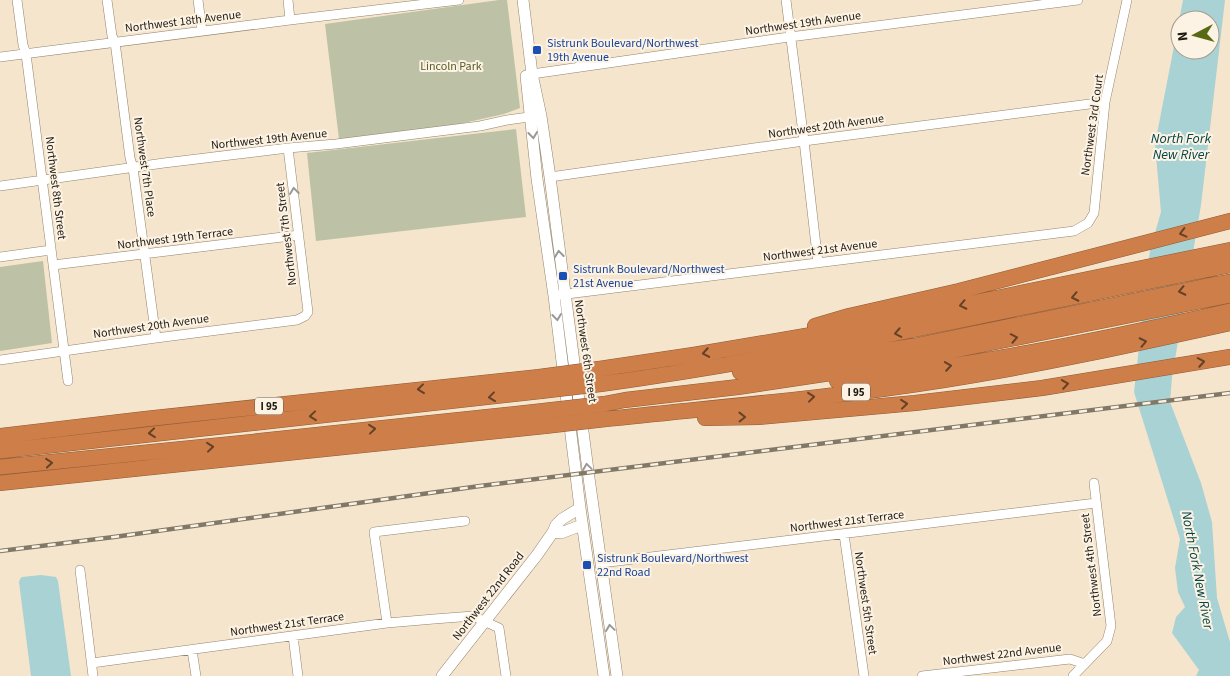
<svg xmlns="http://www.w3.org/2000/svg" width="1230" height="676" viewBox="0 0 1230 676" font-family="'Source Sans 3',sans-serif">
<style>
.green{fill:#bdc1a5}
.water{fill:#a9d2d4;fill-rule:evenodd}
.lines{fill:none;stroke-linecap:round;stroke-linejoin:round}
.minor-casing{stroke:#92846d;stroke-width:10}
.tertiary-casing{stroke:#92846d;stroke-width:12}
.motorway-casing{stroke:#905b35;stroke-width:16}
.minor{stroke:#fff;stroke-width:9}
.tertiary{stroke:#fff;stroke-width:11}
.motorway{stroke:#cd7e49;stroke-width:15}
.rail-casing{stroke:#827867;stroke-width:4.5}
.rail{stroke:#fdf3e4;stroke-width:2.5;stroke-dasharray:8;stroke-linecap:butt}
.motorway-bridge-casing{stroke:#905b35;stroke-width:16;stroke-linecap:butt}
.motorway-bridge{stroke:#cd7e49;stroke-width:15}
.oneway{stroke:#9a9894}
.oneway2{stroke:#654227}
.transit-dot{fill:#1a4fb4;stroke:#fdf3e4;stroke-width:2}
.labels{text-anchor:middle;stroke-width:4;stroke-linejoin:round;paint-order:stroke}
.shield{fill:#fdf3e4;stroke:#625b50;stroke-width:1}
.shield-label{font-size:11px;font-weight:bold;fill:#1f1a11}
.street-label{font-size:12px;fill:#1f1a11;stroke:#fdf3e4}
.transit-label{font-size:12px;fill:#164399;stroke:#fdf3e4;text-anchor:start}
.park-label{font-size:12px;fill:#575c29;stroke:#fdf3e4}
.water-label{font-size:14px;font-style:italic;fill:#044548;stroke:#fdf3e4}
</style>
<rect width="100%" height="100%" fill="#f5e5cc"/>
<!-- green -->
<path class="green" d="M 499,0 L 507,0 L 520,108 L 504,114 L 459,124 L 339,139 L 325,24 Z
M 516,129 L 526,217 L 316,241 L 307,153 Z
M 43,261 L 52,343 L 0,351 L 0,267 Z"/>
<!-- water -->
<path class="water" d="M 1183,0 L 1225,0 L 1201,205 L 1172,377 L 1170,402 L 1201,483 L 1212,522 L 1217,598 L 1230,642 L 1230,676 L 1196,676 L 1199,670 L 1172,633 L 1176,617 L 1185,607 L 1178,592 L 1175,568 L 1180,539 L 1134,392 L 1150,250 L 1161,212 L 1155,144 ZM 1180,20 L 1210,20 L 1210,50 L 1180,50 Z
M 41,575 L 56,577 L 58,581 L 71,676 L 31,676 L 19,582 L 20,579 L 22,577 Z"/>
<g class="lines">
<defs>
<path id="minor" d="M 17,0 L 23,45 L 26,54 L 68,381
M 107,0 L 112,36 L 115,42 L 130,158 L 133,168 L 156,338
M 198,0 L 202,31
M 288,0 L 290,20
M 786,0 L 804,141 L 818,263
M 0,57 L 290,20 L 459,0
M 532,74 L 782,38 L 1078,0
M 550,177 L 804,141 L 1105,102
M 0,186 L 164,163 L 288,148 L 336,144 L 480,126 L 507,120 L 536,116
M 0,257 L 51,250
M 53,265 L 299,235
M 559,295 L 1074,231 L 1088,223 L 1094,213 L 1105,102 L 1127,0
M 0,360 L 156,338 L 297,320 L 305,316 L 308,312 L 288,148
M 844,534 L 864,676
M 601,563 L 1096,503
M 80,570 L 93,676
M 387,623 L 374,532 L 465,521
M 293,636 L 298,676
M 192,650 L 196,676
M 92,663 L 387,623 L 434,619 L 473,616 L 499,628 L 506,676
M 922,676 L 1070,659 L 1085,664
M 1073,676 L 1107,641 L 1111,626 L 1094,483"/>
<path id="tertiary" d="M 523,0 L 532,74 L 541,116 L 550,177 L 589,478 L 617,676
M 526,76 L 537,179 L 554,296 L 580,508 L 604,676
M 553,532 L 561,533 L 582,525
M 442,676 L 537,555 L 553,532 L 556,525 L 562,519 L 580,508"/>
<path id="motorway" d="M 815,326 L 849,316 L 959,291 L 1230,221
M 599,369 L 693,355 L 846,329 L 1230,250
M 740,372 L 838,358 L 914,346 L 1207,286 L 1230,282
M 837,381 C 969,367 1100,340 1230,311
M 601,384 C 813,355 1021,306 1230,265
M 604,404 L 625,400 L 738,387 L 831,373 L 895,362 L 1230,295
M 705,418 L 759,417 L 915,403 L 1042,388 L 1230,357
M 606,419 C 719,407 832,398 944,380 C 1040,365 1135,344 1230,323
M 0,436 L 145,419 L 539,377
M 0,451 L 541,391
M 0,467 L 232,444 L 543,411
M 0,483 L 545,426"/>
</defs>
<!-- minor casing -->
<use href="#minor" class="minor-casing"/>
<!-- tertiary casing -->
<use href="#tertiary" class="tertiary-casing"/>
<!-- motorway casing -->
<use href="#motorway" class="motorway-casing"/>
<!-- minor -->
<use href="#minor" class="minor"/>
<!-- tertiary -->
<use href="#tertiary" class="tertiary"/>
<!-- motorway -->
<use href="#motorway" class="motorway"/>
<defs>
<path id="rail" d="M 0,551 L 114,537 L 480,486 L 1230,393"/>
</defs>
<!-- rail casing -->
<use href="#rail" class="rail-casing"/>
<!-- rail -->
<use href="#rail" class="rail"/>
<defs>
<path id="motorway-bridge" d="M 539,377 L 599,369
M 541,391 L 601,384
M 543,411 L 604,404
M 545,426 L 606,419"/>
</defs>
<!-- motorway-bridge casing -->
<use href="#motorway-bridge" class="motorway-bridge-casing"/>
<!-- motorway-bridge -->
<use href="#motorway-bridge" class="motorway-bridge"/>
</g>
<!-- one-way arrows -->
<defs><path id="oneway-chevron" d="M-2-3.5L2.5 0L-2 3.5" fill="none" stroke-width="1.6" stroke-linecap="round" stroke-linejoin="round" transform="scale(1.25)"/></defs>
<g class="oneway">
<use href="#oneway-chevron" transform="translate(533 135) rotate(84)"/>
<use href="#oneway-chevron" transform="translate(294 191) rotate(-97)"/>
<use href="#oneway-chevron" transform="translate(559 254) rotate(-97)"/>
<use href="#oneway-chevron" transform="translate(557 317) rotate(83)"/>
<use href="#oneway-chevron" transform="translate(587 467) rotate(-98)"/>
<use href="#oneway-chevron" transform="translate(610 628) rotate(-98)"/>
</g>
<g class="oneway2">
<use href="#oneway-chevron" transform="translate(1183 233) rotate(166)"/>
<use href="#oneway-chevron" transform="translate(1182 291) rotate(168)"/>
<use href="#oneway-chevron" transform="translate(1075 297) rotate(168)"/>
<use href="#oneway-chevron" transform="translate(963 305) rotate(168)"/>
<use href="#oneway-chevron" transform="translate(898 333) rotate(169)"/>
<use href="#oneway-chevron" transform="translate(1014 338) rotate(-11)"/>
<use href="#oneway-chevron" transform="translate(1143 342) rotate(-12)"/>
<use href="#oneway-chevron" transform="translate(706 353) rotate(170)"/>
<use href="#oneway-chevron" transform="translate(1201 362) rotate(-10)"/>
<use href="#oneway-chevron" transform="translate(948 366) rotate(-9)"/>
<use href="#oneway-chevron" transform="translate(1065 384) rotate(-9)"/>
<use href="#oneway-chevron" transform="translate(421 389) rotate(174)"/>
<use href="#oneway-chevron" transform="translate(492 397) rotate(173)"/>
<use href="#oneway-chevron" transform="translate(811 397) rotate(-6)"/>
<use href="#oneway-chevron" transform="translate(904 404) rotate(-6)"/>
<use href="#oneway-chevron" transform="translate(313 416) rotate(174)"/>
<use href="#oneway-chevron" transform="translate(742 417) rotate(-1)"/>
<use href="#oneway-chevron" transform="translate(372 429) rotate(-6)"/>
<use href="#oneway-chevron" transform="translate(152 433) rotate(174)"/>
<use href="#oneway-chevron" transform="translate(210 447) rotate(-6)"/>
<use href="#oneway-chevron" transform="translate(49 463) rotate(-5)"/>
</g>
<!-- markers -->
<g class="transit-dot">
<rect x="532" y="45" width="10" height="10" rx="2.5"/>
<rect x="558" y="271" width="10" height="10" rx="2.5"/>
<rect x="582" y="560" width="10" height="10" rx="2.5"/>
</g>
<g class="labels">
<!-- shield labels -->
<g class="shield">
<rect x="842" y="383.5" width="28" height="17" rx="4"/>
<rect x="255" y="397.5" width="28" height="17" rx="4"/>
</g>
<g class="shield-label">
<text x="856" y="396">I 95</text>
<text x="269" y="410">I 95</text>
</g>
<!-- street labels -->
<g class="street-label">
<text transform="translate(183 21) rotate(-7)" y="4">Northwest 18th Avenue</text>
<text transform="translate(803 23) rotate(-8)" y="4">Northwest 19th Avenue</text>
<text transform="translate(1092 125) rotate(-82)" y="4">Northwest 3rd Court</text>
<text transform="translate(826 126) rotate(-8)" y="4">Northwest 20th Avenue</text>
<text transform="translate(269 139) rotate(-6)" y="4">Northwest 19th Avenue</text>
<text transform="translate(145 167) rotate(82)" y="4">Northwest 7th Place</text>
<text transform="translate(56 188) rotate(83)" y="4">Northwest 8th Street</text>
<text transform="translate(286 234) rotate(-97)" y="4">Northwest 7th Street</text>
<text transform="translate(175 238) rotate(-7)" y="4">Northwest 19th Terrace</text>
<text transform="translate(820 250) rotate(-7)" y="4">Northwest 21st Avenue</text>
<text transform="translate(151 326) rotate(-8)" y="4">Northwest 20th Avenue</text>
<text transform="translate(586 351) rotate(82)" y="4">Northwest 6th Street</text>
<text transform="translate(847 521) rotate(-7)" y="4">Northwest 21st Terrace</text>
<text transform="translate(1091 565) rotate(-97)" y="4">Northwest 4th Street</text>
<text transform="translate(488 596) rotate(-52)" y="4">Northwest 22nd Road</text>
<text transform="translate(866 603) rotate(82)" y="4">Northwest 5th Street</text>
<text transform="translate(287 624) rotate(-8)" y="4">Northwest 21st Terrace</text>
<text transform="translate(1002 654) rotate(-7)" y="4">Northwest 22nd Avenue</text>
</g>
<!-- transit labels -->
<g class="transit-label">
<text x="547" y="47">Sistrunk Boulevard/Northwest<tspan x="547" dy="14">19th Avenue</tspan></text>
<text x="573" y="273">Sistrunk Boulevard/Northwest<tspan x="573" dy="14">21st Avenue</tspan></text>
<text x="597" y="562">Sistrunk Boulevard/Northwest<tspan x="597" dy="14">22nd Road</tspan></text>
</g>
<!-- park labels -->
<g class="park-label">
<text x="451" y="70">Lincoln Park</text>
</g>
<!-- water labels -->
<g class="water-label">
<text x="1181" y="143">North Fork<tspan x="1181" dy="16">New River</tspan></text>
<text transform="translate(1198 570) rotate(79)" y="5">North Fork New River</text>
</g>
</g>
<!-- north arrow -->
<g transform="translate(1195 35) rotate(264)"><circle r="24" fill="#fdf3e4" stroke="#a49c90"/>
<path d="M0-4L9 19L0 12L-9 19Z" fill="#596913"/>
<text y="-8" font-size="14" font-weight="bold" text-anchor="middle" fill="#1f1a11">N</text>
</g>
</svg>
